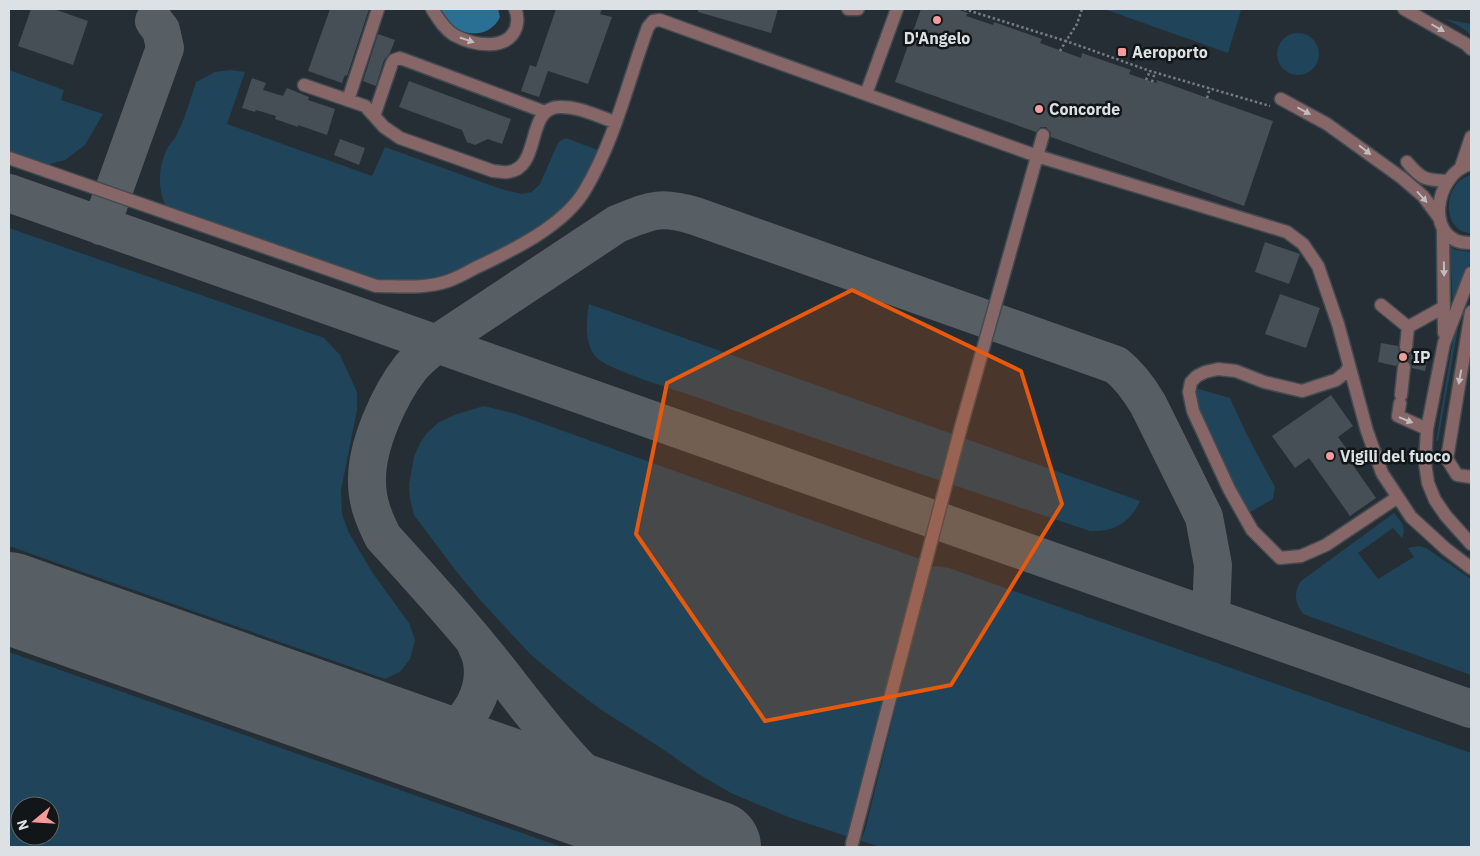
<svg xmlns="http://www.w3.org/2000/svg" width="1480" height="856" viewBox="0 0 1480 856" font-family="'IBM Plex Sans',sans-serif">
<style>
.green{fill:#204459;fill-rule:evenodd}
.forest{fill:#2a6f94}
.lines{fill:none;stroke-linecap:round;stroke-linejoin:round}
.taxiway{stroke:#575f64;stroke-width:38}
.runway{stroke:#575f64;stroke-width:92}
.building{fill:#454f55}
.minor-tunnel{stroke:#40494e;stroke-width:12;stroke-dasharray:12 6;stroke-linecap:butt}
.minor-casing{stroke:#424b50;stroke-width:15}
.path{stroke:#747c80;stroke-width:2.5;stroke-dasharray:2.5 2.5;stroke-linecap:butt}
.minor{stroke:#866667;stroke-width:12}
.oneway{fill:#c2bcbe}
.marked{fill:#e8590c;fill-opacity:0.2;stroke:#e8590c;stroke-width:4;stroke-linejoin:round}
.poi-dot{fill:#f59b9d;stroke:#121619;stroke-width:2}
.labels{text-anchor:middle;stroke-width:5;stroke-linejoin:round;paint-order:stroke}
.poi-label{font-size:16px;font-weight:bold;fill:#dbe1e4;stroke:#121619;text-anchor:start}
</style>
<rect width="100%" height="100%" fill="#252e34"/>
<!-- green -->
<path class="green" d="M 1104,9 L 1237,9 L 1241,10 L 1228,53 Z
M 1445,19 L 1471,24 L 1471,35 L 1461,27 Z
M1277 54a21 21 0 1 1 42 0a21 21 0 1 1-42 0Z
M 9,70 L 64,90 L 61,100 L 103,114 L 85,145 L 65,160 L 42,166 L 9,154 Z
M 231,70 L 245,72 L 227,124 L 372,176 L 385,147 L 501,189 L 522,194 L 532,192 L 540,184 L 557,145 L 560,141 L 566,138 L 603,152 L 582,193 L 547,226 L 447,279 L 374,284 L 169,211 C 156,193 158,166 168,147 C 170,144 173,141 175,138 C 184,122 190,100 196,82 L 215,72 Z
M 1471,175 L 1471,233 C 1440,232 1443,181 1471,175 Z
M 9,228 L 324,338 L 340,355 L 357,392 L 357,410 L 341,490 L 342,514 L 349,533 L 372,572 L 409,623 L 415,640 L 410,659 L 400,672 L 385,679 L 9,546 Z
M 1450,247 L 1456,250 L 1471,252 L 1471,261 L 1453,308 Z
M 1471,279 L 1471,291 L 1463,304 L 1459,322 L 1438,441 L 1436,441 L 1454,334 Z
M 589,304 L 1140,501 C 1130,523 1114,532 1090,531 C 959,487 827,443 696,397 C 676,390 609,370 597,358 C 584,344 586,321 589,304 Z
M 1195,388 L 1230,398 L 1247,435 L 1275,487 L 1273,499 L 1247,514 L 1196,406 L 1193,395 Z
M 484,406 L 516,414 L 923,560 L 858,838 L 862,837 L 865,830 L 929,573 L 932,567 L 936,566 L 949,568 L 1471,753 L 1471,847 L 880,847 L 788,817 L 731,793 L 700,775 L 661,748 L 600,709 L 564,682 L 531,655 L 481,601 L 456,571 L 414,515 L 410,499 L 409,484 L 414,457 L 420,443 L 427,433 L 439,422 L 457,414 Z
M 1394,513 C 1401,521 1407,528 1402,538 L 1393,528 L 1358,553 L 1378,579 L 1414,557 L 1408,548 L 1419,546 L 1426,548 L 1471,579 L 1471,675 L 1303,614 C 1295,602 1293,593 1301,581 Z
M 9,652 L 562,847 L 9,847 ZM 20,806 L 50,806 L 50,836 L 20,836 Z"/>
<!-- forest -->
<path class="forest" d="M 437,9 L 498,9 L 500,17 C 491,37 465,38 450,24 C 445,20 441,14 437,9 Z"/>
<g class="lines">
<!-- taxiway -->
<path class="taxiway" d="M 9,193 L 1471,709
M 101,226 L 165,48 L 161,30 L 154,21
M 410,739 C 420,739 430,739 441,735 C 469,725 487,691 482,662 C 481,654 477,647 474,640
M 667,830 C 659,827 650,824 642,819 C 573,778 525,700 474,640 C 445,605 414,571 383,537 C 374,519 367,502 367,482 C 366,446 389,395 411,367 C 418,359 428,351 436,344 L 617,224 C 650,211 659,205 695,216 L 1116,365 C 1130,376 1139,389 1148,404 L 1204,517 L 1213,565 L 1211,617"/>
<!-- runway -->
<path class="runway" d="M 9,598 L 715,847"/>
</g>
<!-- building -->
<path class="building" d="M 31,9 L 54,9 L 88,21 L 73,65 L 18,46 Z
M 330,9 L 369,9 L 347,76 L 345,75 L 342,83 L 308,71 Z
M 556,9 L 602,9 L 600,14 L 612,17 L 588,84 L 548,71 L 539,97 L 521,91 L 530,65 L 536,67 Z
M 698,9 L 778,9 L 771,33 L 698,12 Z
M 921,9 L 957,9 L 968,13 L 966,16 L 993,25 L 994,22 L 1042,39 L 1040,43 L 1081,58 L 1082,53 L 1131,70 L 1129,74 L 1156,83 L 1157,80 L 1273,121 L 1244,206 L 1051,137 L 1051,133 L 1046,127 L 1041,127 L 1036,132 L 895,82 Z
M 378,34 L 395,40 L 390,53 L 384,60 L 376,86 L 363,81 Z
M 252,78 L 266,83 L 263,90 L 283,96 L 287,88 L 309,97 L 308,100 L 335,109 L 327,135 L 298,125 L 298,127 L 275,119 L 276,116 L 256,110 L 255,112 L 242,108 Z
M 409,81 L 511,119 L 502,144 L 488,139 L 475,145 L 467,142 L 462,130 L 399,107 Z
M 340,139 L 365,148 L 359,165 L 334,155 Z
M 1265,242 L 1300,254 L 1289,284 L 1255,272 Z
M 1280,294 L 1320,308 L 1306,348 L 1265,334 Z
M 1381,343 L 1398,346 L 1399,351 L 1405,355 L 1410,354 L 1414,349 L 1429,352 L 1425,371 L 1412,368 L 1411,363 L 1405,359 L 1400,360 L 1396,366 L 1378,362 Z
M 1331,395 L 1353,426 L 1338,437 L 1351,455 L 1348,458 L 1376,498 L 1350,516 L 1309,458 L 1295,468 L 1272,436 Z"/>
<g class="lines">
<!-- minor-tunnel -->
<path class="minor-tunnel" d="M 1404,367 L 1406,347"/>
<defs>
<path id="minor" d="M 432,9 C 438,18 444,29 454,35 C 472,45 507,52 516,28 C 518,21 518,15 515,9
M 848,9 L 858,9
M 1404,9 L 1466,44 L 1471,49
M 304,85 L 365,106 L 384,127 L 400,138 L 493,171 C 498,171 504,173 508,172 C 542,168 525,108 559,107 C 578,106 597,116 615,122
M 866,94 L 897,9
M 1281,99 L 1327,124 L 1402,178 L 1423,196 L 1440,219
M 348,100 L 378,9
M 374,116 L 392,63 L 394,60 L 400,58 L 545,112
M 9,158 L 376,286 C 399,286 425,289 448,281 C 457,278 466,273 475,268 C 511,251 564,226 585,190 C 615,140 628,81 648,27 L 653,21 L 660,20 L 1037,156 L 1287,232 L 1303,244 L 1318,266 L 1338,324 L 1367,431 L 1382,473 L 1411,517 L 1446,549 L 1471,568
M 1407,162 C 1422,180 1426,180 1448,181
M 1471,164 C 1434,173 1423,244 1471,243
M 1461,167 L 1471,137
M 1443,231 L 1444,333
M 1471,273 L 1444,343 L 1427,429 L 1425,463 L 1428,483 L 1435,500 L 1446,516 L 1471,544
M 1381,305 L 1408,327
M 1471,312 L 1447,459 L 1457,475 L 1471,477
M 1406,347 L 1408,327 L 1444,307
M 1349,367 L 1345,373 L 1336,380 L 1302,391 L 1264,382 L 1236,371 L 1218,369 L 1205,372 L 1197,376 L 1191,382 L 1189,392 L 1193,411 L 1229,489 L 1252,530 L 1280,558 L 1301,556 L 1326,545 L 1398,497
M 1401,395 L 1404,367
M 1400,403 L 1398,416 L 1427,429
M 852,844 L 961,427 L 1043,135"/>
</defs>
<!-- minor casing -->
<use href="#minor" class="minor-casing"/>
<!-- path -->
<path class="path" d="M 964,9 L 1066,41 L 1077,24 L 1082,9
M 1060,51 L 1066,41 L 1150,71 L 1270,106
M 1146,80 L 1150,71
M 1152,82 L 1155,72
M 1207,98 L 1210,88"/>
<!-- minor -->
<use href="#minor" class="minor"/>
</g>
<!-- one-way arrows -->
<defs><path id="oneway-solid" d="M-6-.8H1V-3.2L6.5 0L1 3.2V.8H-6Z" transform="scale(1.25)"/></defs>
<g class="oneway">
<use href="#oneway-solid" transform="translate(1438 28) rotate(30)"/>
<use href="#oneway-solid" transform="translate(467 40) rotate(19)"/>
<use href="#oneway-solid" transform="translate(1304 111) rotate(28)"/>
<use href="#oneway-solid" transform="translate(1365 150) rotate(38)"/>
<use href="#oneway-solid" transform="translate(1422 197) rotate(48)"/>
<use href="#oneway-solid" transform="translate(1444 269) rotate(89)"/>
<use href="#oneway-solid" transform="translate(1460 377) rotate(100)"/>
<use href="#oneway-solid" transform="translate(1406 420) rotate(22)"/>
</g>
<!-- marked area -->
<path class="marked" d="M 852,290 L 1021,371 L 1062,504 L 951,685 L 765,721 L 636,534 L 667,383 Z"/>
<!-- markers -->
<g class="poi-dot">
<circle cx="937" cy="20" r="5"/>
<rect x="1117" y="47" width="10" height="10" rx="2.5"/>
<circle cx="1039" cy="109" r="5"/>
<circle cx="1403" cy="357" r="5"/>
<circle cx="1330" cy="456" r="5"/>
</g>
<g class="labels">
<!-- poi labels -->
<g class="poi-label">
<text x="937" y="44" text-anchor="middle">D'Angelo</text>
<text x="1132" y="58">Aeroporto</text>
<text x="1049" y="115">Concorde</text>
<text x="1413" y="363">IP</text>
<text x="1340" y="462">Vigili del fuoco</text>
</g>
</g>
<!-- border -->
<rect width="1480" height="856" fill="none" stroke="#dbe1e4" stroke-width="20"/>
<!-- north arrow -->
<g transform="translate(35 821) rotate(252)"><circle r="24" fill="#121619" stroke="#62676a"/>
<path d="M0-4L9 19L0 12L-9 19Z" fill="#f59b9d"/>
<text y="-8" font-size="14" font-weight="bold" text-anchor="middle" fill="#dbe1e4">N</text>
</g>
</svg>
